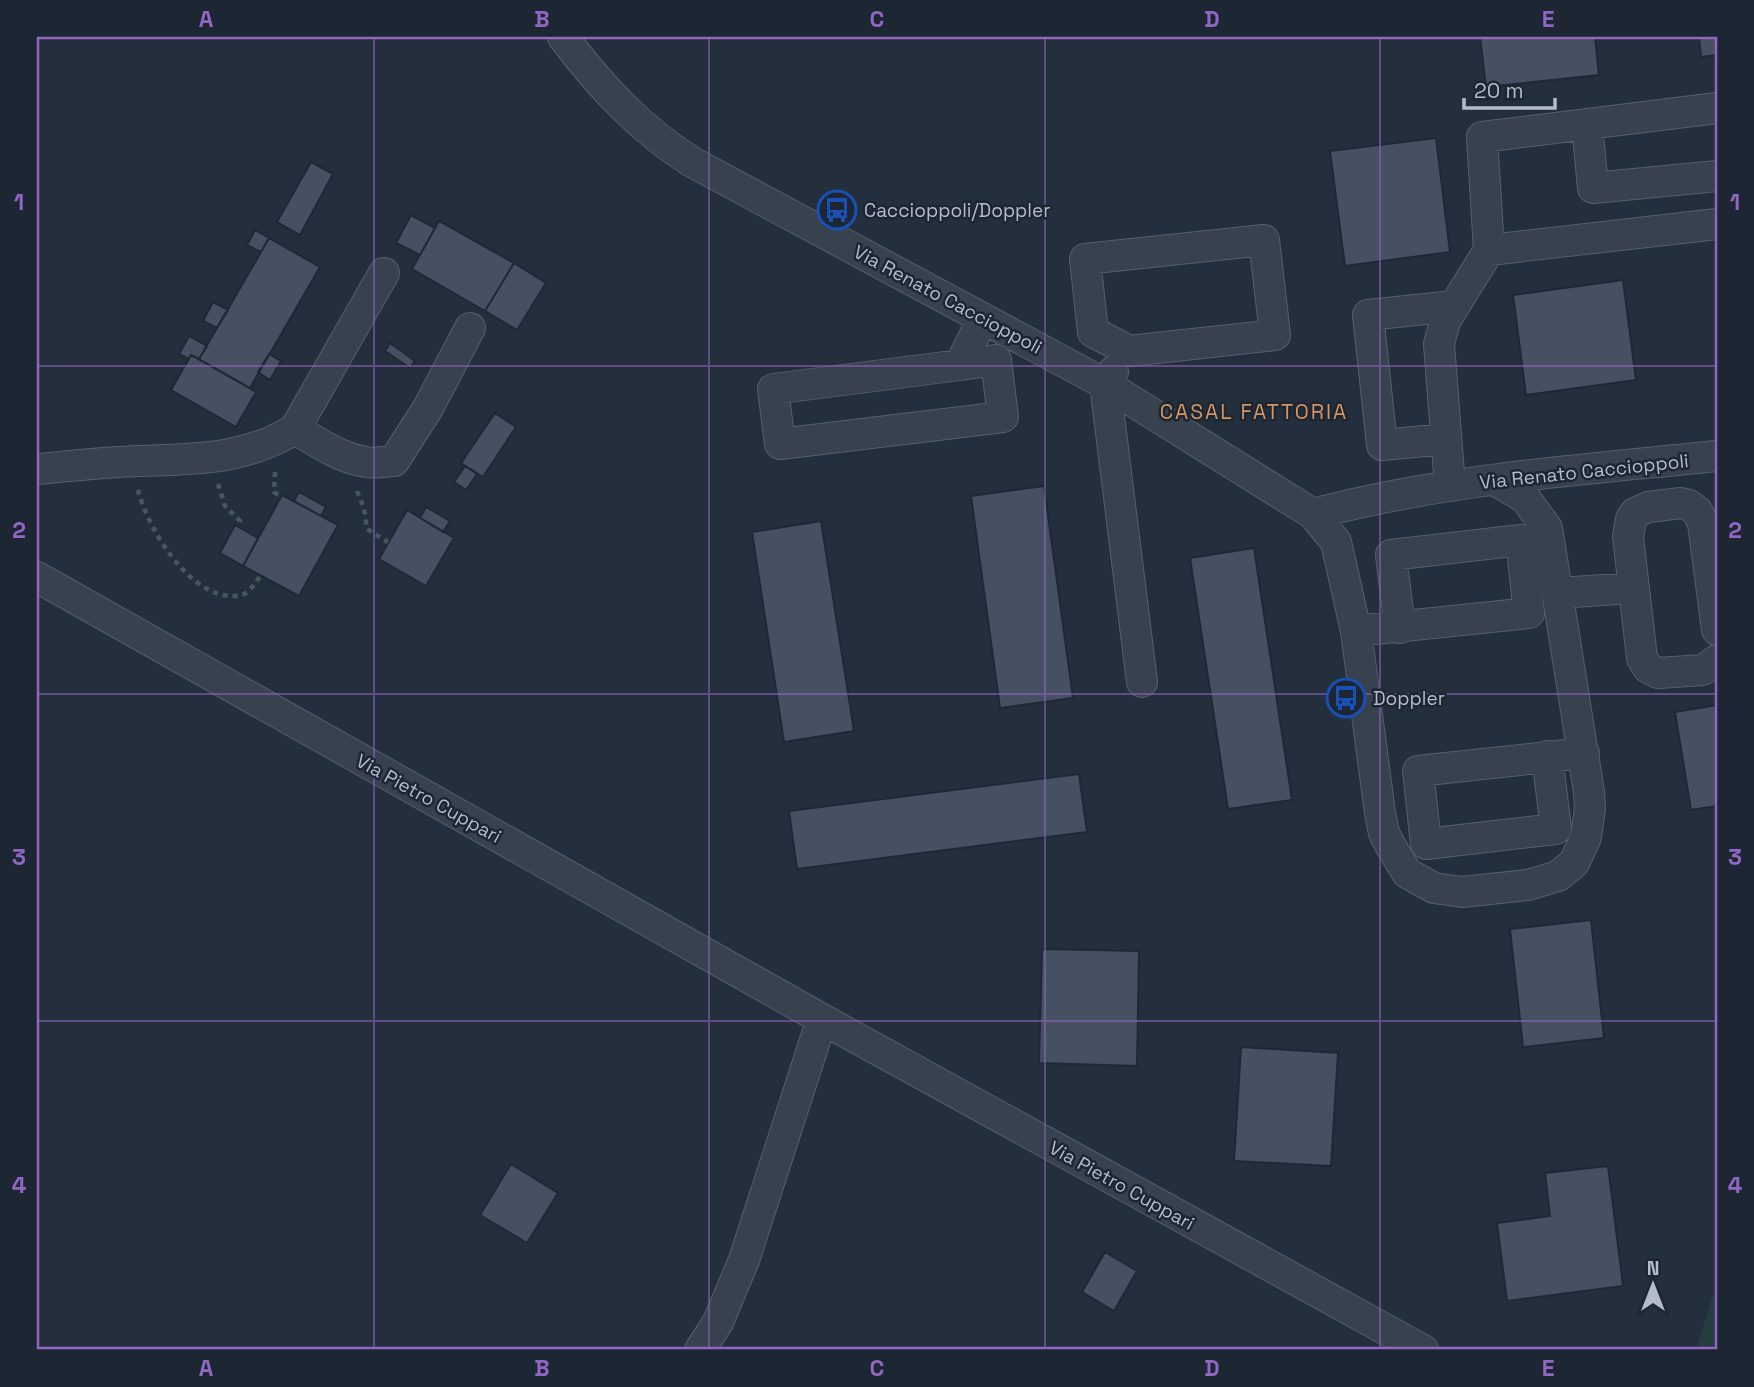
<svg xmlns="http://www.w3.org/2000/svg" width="1754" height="1387" viewBox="0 0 1754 1387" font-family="'Space Grotesk',sans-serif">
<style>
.green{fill:#263c3f}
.building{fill:#455162;stroke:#1f2835;stroke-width:2}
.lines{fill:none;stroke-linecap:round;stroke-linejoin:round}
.minor-casing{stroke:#565f6c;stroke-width:32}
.path{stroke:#44595c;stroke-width:4.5;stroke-dasharray:5 5;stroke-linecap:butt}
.minor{stroke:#38414e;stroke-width:30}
.grid{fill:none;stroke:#9266c3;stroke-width:2;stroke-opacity:0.55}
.labels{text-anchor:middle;stroke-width:5;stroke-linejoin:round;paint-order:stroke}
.poi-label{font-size:19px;fill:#b4bcc9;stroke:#1d2633;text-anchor:start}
.street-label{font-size:19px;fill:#b4bcc9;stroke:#1d2633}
.neighbourhood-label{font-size:21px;letter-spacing:2px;fill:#d59563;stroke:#1d2633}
.neatline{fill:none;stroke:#9266c3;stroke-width:2.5}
.grid-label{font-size:23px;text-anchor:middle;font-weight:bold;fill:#9266c3}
</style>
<rect width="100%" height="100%" fill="#242f3e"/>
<!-- green -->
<path class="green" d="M 1717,1282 L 1717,1350 L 1696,1350 Z"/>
<!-- building -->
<path class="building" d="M 1480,37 L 1595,37 L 1599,75 L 1486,87 Z
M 1699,37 L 1717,37 L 1717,55 L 1701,57 Z
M 1436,138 L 1450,252 L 1345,266 L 1330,151 Z
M 311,162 L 333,174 L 300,235 L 277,222 Z
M 411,215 L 435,228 L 420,255 L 396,243 Z
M 439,221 L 514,263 L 485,311 L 412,269 Z
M 255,230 L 269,238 L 261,252 L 247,245 Z
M 269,238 L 320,267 L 250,388 L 199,359 Z
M 514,263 L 546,283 L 517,330 L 485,311 Z
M 1623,280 L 1636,380 L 1526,395 L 1513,295 Z
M 213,302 L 228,310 L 217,328 L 203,321 Z
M 189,336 L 207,346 L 199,359 L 191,355 L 189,359 L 179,354 Z
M 390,343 L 415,361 L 410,368 L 385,351 Z
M 269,354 L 281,361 L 270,380 L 258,372 Z
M 191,355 L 256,392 L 236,427 L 171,390 Z
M 495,413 L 516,427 L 483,477 L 461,463 Z
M 465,466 L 477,474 L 466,490 L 454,482 Z
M 1044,486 L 1073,698 L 1000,708 L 971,496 Z
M 299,492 L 326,507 L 321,516 L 294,501 Z
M 282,495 L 338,525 L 299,596 L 243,566 Z
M 426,507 L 450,521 L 443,532 L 420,518 Z
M 407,510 L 454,538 L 426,586 L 379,559 Z
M 821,521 L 854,731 L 784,742 L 752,532 Z
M 235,525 L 258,538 L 243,566 L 220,553 Z
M 1254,548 L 1292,800 L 1228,809 L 1190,558 Z
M 1717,705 L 1717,806 L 1691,810 L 1675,712 Z
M 1079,774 L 1087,832 L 797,869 L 789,811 Z
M 1591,920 L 1604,1038 L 1523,1047 L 1510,929 Z
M 1042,949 L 1139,951 L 1137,1066 L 1039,1063 Z
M 1241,1047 L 1338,1053 L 1331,1166 L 1234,1161 Z
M 511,1164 L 558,1193 L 527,1243 L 480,1215 Z
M 1608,1166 L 1623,1286 L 1507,1301 L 1497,1223 L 1550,1216 L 1545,1173 Z
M 1105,1252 L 1137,1271 L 1114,1311 L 1082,1292 Z"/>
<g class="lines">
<defs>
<path id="minor" d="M 563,37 C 600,86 640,129 692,162 L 1105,384 L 1313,514 L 1336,542 L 1356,631 L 1380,813 L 1384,833 L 1390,845 L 1407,873 L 1434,888 L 1462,892 L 1528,885 L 1558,876 L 1574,863 L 1586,837 L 1590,808 L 1589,792 L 1547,528 L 1525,498 L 1495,480
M 1587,124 L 1593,188 L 1717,176
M 1264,240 L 1275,335 L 1129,351 L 1093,332 L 1085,259 Z
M 1489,250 L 1717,224
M 960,365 L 996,360 L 1003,417 L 780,444 L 773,389 L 960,365 L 983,318
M 1113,372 L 1105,384 L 1142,682
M 295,429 C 317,442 340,458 366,462 C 375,464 385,461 394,461 L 428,408 L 470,328
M 1446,439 L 1382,445 L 1368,315 L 1454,306
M 37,469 C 71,466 105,462 139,461 C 196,459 245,460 295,429 L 384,273
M 1450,486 L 1439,344 L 1445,321 L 1489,250 L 1482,137 L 1717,108
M 1313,514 C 1444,479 1582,470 1717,456
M 37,577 L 822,1019 L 1423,1350
M 1559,593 L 1633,588
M 1717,630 L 1703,523 L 1697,511 L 1689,505 L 1681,503 L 1648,507 L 1635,513 L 1631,519 L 1628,537 L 1642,658 L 1648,668 L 1658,673 L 1703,670 L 1717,660
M 1356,631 L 1529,613 L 1521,540 L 1391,555 L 1400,628
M 1547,756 L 1556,829 L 1426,844 L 1418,771 L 1584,753
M 700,1350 L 718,1322 L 744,1260 L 822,1019"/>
</defs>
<!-- minor casing -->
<use href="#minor" class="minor-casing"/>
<!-- path -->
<path class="path" d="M 275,472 L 274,492 L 281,497
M 218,484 L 225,506 L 240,521 L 237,526
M 138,490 C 147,527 188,595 231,596 C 236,596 241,596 246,593 C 252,589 256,582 260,576
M 357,491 L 364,508 L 367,529 L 388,542"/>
<!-- minor -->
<use href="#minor" class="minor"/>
</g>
<!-- grid -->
<path class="grid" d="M 374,37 L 374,1350M 709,37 L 709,1350M 1045,37 L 1045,1350M 1380,37 L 1380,1350M 37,366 L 1717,366M 37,694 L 1717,694M 37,1021 L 1717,1021"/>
<!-- icons -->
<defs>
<symbol id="bus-ring" viewBox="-11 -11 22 22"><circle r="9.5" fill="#1d2633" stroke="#1a4fb4" stroke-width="1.5"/><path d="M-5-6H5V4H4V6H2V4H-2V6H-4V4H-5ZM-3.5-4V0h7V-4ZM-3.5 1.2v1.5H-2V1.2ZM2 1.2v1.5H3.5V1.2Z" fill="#1a4fb4"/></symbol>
</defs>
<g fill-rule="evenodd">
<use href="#bus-ring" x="815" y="188" width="44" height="44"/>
<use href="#bus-ring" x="1324" y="676" width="44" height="44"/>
</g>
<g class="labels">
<!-- poi labels -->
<g class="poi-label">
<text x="864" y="217">Caccioppoli/Doppler</text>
<text x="1373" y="705">Doppler</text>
</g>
<!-- street labels -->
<g class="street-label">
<text transform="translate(948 299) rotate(28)" y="7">Via Renato Caccioppoli</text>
<text transform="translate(1584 471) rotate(-6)" y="7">Via Renato Caccioppoli</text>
<text transform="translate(429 798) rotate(29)" y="7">Via Pietro Cuppari</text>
<text transform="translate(1122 1185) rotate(29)" y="7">Via Pietro Cuppari</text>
</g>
<!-- neighbourhood labels -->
<g class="neighbourhood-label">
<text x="1254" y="419">CASAL FATTORIA</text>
</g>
</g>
<!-- border -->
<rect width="1754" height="1387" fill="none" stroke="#1d2633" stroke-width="77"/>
<!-- north arrow -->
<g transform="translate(1653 1285)" stroke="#1d2633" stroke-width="5" paint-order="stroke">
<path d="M0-5L12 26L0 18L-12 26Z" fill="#b4bcc9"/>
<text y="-10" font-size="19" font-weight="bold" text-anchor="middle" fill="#b4bcc9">N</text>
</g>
<!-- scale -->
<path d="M1464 98v10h91v-10" fill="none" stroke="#b4bcc9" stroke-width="3.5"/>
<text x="1474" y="98" font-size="21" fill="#b4bcc9" stroke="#1d2633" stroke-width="5" paint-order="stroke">20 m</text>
<rect x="38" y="38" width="1678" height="1310" class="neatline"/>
<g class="grid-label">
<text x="206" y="27">A</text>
<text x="542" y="27">B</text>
<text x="877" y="27">C</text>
<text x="1212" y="27">D</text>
<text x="1548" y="27">E</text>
<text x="19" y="210">1</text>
<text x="1735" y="210">1</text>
<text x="19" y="538">2</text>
<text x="1735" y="538">2</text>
<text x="19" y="865">3</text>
<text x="1735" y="865">3</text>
<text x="19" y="1193">4</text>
<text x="1735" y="1193">4</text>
<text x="206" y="1376">A</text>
<text x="542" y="1376">B</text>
<text x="877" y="1376">C</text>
<text x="1212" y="1376">D</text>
<text x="1548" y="1376">E</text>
</g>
</svg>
